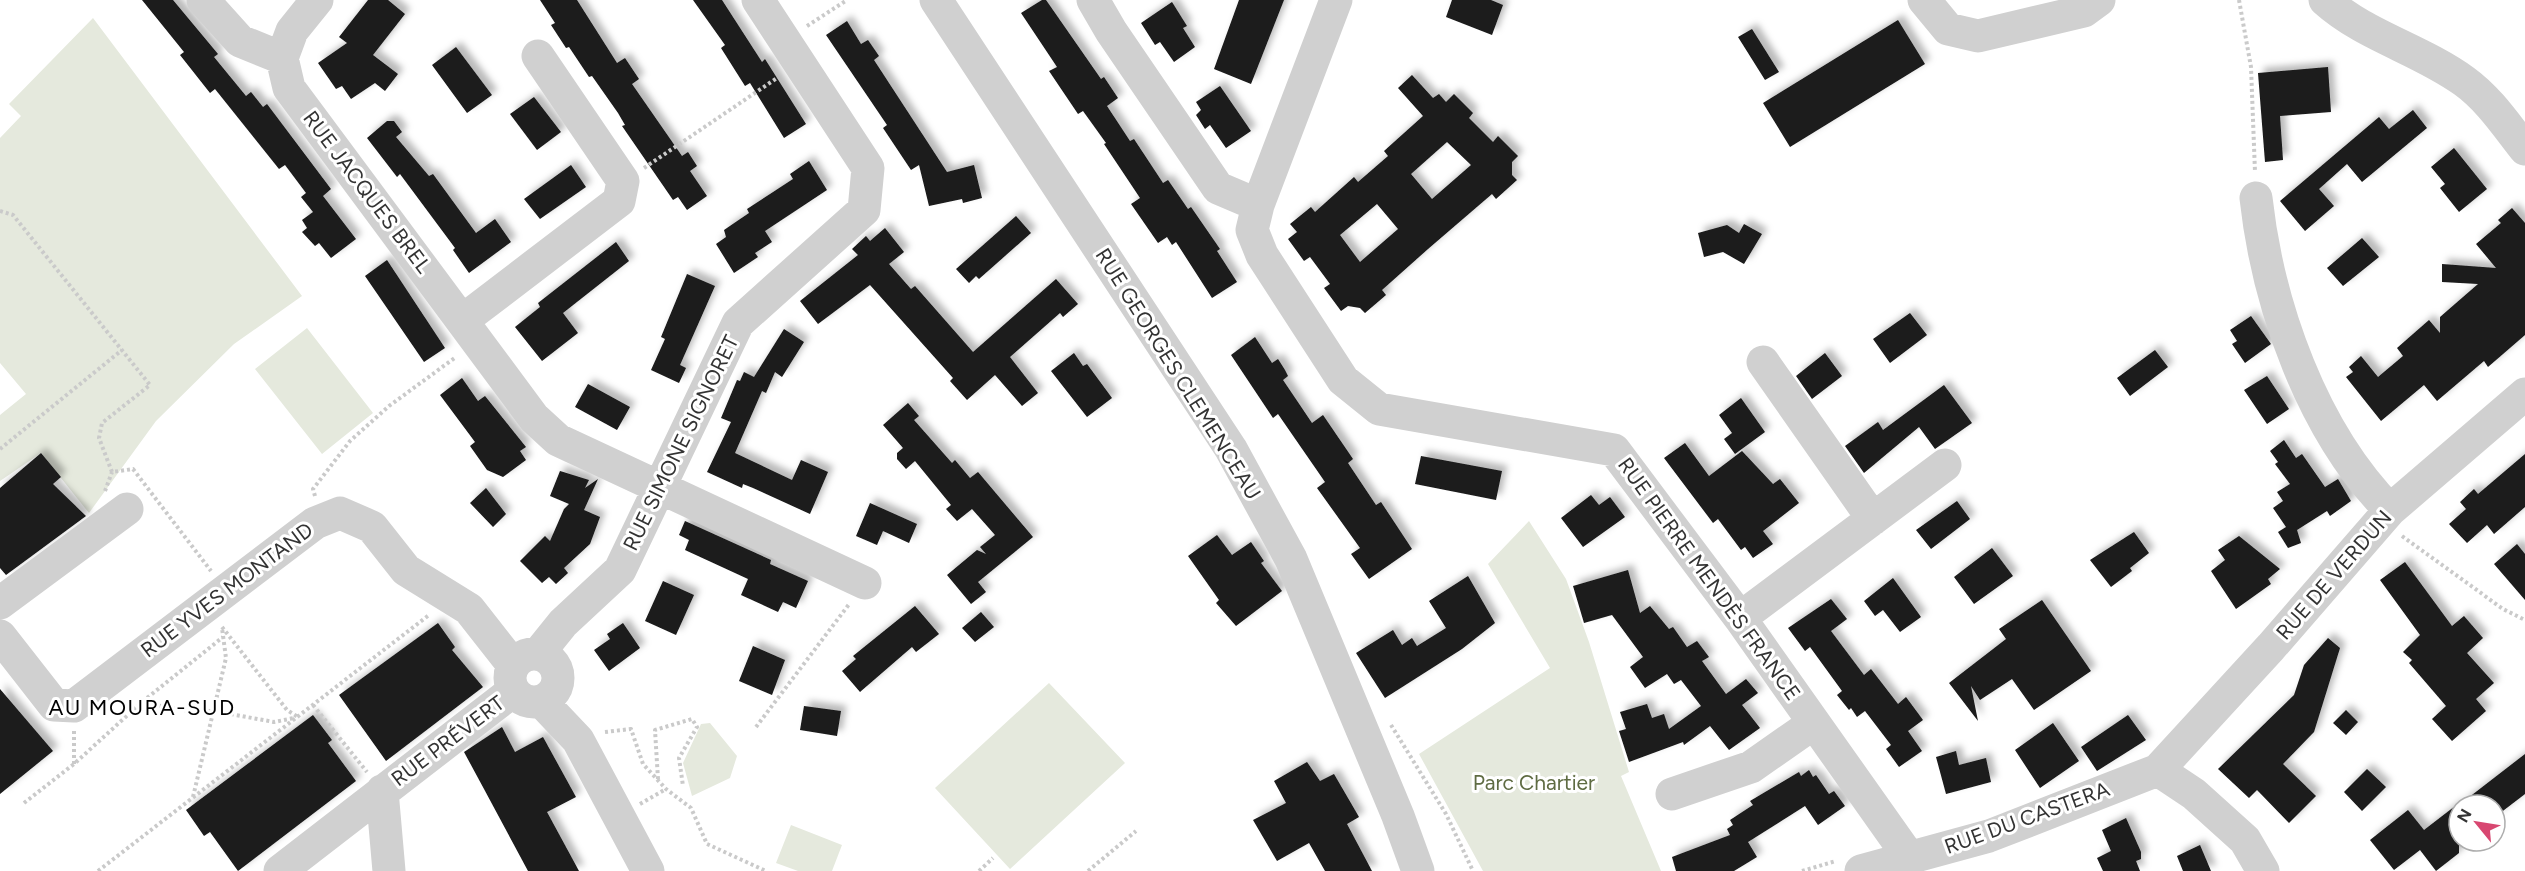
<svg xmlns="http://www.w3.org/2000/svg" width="2525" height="871" viewBox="0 0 2525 871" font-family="Figtree,sans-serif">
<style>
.green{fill:#e5e9dd}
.building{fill:#1a1a1a;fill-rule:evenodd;filter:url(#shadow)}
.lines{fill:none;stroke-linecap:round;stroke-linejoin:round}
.path{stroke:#cacaca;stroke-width:4;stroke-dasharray:3 3;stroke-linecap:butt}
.minor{stroke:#d0d0d0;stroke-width:33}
.labels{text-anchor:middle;stroke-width:6;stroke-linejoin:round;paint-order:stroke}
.street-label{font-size:21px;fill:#333;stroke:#fff}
.park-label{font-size:21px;fill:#5f6c43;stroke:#fff}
.neighbourhood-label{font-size:22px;letter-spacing:1.5px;fill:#000;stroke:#fff}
</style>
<defs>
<filter id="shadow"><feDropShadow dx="5.5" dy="-5.5" stdDeviation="3" flood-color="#0004"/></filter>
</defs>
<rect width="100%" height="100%" fill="#fff"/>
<!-- green -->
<path class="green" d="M 93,18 L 302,296 L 234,344 L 156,421 L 89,513 L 41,453 L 0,481 L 0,415 L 26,394 L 0,363 L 0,138 L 21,116 L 9,104 Z
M 307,328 L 373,413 L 322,454 L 255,369 Z
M 1529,521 L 1566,579 L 1589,642 L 1629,772 L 1621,776 L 1661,871 L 1483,871 L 1419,754 L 1550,668 L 1488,564 Z
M 1049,683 L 1125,763 L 1010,869 L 935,788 Z
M 710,723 L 737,756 L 730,778 L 692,796 L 683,763 L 701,724 Z
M 791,825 L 842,845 L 832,871 L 798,871 L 776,863 Z"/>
<!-- building -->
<path class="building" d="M 142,0 L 173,0 L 218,54 L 214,57 L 246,96 L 251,92 L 263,107 L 267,104 L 331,189 L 323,196 L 356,239 L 331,258 L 319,243 L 315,246 L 302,232 L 307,228 L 302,220 L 313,212 L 301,197 L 306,193 L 285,165 L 279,169 L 215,89 L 210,93 L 180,55 L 184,52 Z
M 368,0 L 388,0 L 405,14 L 373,55 L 398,74 L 385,91 L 375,83 L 351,99 L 342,86 L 336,89 L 318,63 L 347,43 L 339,37 Z
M 540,0 L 577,0 L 617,63 L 625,58 L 639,79 L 632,84 L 682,156 L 688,152 L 697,166 L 690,171 L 707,196 L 687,210 L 678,197 L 673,200 L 622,126 L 625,125 L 618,113 L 592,76 L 589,77 L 569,47 L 566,48 L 551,25 L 555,23 Z
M 693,0 L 722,0 L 762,62 L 765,59 L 806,124 L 784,138 L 750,83 L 745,86 L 721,48 L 725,45 Z
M 1042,0 L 1046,0 L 1101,79 L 1104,77 L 1118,98 L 1107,106 L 1130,141 L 1134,139 L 1163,183 L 1168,180 L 1188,209 L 1191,207 L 1220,249 L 1217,251 L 1237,282 L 1212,298 L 1176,242 L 1172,245 L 1167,237 L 1158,243 L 1131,204 L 1140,198 L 1104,144 L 1106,143 L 1083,111 L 1078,114 L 1049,71 L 1057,67 L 1021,13 Z
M 1239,0 L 1284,0 L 1251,84 L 1214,69 Z
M 1452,0 L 1491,0 L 1503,5 L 1492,35 L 1446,17 Z
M 1172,2 L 1187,26 L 1183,28 L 1195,47 L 1174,62 L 1160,42 L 1155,45 L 1141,23 Z
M 1898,20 L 1925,64 L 1790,147 L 1763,103 Z
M 847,21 L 861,44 L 868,40 L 879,56 L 874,60 L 947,172 L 974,165 L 982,198 L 963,203 L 962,199 L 929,206 L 919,165 L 911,170 L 883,128 L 887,125 L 826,35 Z
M 1752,29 L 1779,72 L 1765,80 L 1738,37 Z
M 456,47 L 492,95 L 467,113 L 432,65 Z
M 2328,67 L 2331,112 L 2280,116 L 2283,160 L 2265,162 L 2258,73 Z
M 1412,75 L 1433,98 L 1439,94 L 1446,102 L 1454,94 L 1473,113 L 1469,118 L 1493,142 L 1498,136 L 1518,156 L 1512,162 L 1512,175 L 1517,180 L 1496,199 L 1492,194 L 1428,249 L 1382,290 L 1386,295 L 1365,313 L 1360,308 L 1348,306 L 1341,311 L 1324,288 L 1330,284 L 1310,257 L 1304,261 L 1288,239 L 1297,232 L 1290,224 L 1311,207 L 1315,212 L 1354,177 L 1358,182 L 1388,156 L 1384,151 L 1423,116 L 1398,88 ZM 1447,142 L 1471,165 L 1432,199 L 1411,174 ZM 1377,204 L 1398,229 L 1360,262 L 1340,235 Z
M 1220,86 L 1251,131 L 1226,148 L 1210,125 L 1205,129 L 1196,115 L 1201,110 L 1196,102 Z
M 534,97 L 561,132 L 537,150 L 510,114 Z
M 2413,110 L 2427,128 L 2362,182 L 2347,164 L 2319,189 L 2334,206 L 2305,231 L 2280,201 L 2379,117 L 2389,129 Z
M 387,121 L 394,121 L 402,132 L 396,137 L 429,176 L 433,174 L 476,233 L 495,219 L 511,242 L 469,273 L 453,250 L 455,248 L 400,174 L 397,177 L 367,138 Z
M 2454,148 L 2487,189 L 2459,212 L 2440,188 L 2445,184 L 2431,167 Z
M 809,161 L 827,190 L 765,231 L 772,242 L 755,253 L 758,257 L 734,273 L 716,244 L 726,237 L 724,230 L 749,213 L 747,209 L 793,179 L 790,174 Z
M 571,165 L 586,187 L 540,219 L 524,199 Z
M 2512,208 L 2525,223 L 2525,335 L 2488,367 L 2484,361 L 2437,401 L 2424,385 L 2381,421 L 2346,377 L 2353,372 L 2349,367 L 2361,356 L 2378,377 L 2403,356 L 2397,348 L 2429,320 L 2440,333 L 2440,317 L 2478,284 L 2442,282 L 2442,264 L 2496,268 L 2476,244 L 2501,223 L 2498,220 Z
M 1016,216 L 1031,233 L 979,279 L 976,276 L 969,283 L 956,269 Z
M 1744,224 L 1762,234 L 1744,264 L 1723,252 L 1704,257 L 1698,233 L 1727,225 L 1739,233 Z
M 885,228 L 904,252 L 889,264 L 911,289 L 915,286 L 973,352 L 1056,279 L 1078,304 L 1063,317 L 1060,313 L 1010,357 L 1038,393 L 1022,406 L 995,375 L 967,400 L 950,381 L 953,378 L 870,285 L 818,324 L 800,301 L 858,255 L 852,249 L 866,236 L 870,241 Z
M 2362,238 L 2379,257 L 2343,286 L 2327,268 Z
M 616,242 L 629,261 L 563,313 L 578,333 L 542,361 L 515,327 L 540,307 L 538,303 Z
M 387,260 L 445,348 L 424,362 L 365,276 Z
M 687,274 L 715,286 L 680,365 L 686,368 L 679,383 L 651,370 L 665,339 L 661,337 Z
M 1910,313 L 1927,335 L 1890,363 L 1873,339 Z
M 2251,316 L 2271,344 L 2245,363 L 2232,344 L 2237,341 L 2230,330 Z
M 784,329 L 804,342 L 782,377 L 775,372 L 766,393 L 762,391 L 735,453 L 792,480 L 801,460 L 828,472 L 810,514 L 753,488 L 743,484 L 742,488 L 707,472 L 731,422 L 721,418 L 737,380 L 740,381 L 744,372 L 754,377 Z
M 1255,337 L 1272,363 L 1278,359 L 1285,370 L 1288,376 L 1283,380 L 1312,423 L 1323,415 L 1353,459 L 1348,463 L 1376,505 L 1381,502 L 1412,549 L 1369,579 L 1351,554 L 1360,548 L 1317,488 L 1325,482 L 1278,414 L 1273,418 L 1231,355 Z
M 2155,350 L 2168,367 L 2130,396 L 2117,378 Z
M 1074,353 L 1083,366 L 1087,364 L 1112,398 L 1087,417 L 1051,371 Z
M 1825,353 L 1842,376 L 1812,399 L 1796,376 Z
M 2267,376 L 2289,409 L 2267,424 L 2244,390 Z
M 462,378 L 478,401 L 485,396 L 526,447 L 520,451 L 526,460 L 503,477 L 487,470 L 470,446 L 475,442 L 440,395 Z
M 588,384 L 630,407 L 617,430 L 575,407 Z
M 1944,385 L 1972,423 L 1935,449 L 1919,427 L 1864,473 L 1845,446 L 1878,422 L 1883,430 Z
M 1741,398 L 1765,432 L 1735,454 L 1724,439 L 1732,433 L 1719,415 Z
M 908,403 L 919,416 L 914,420 L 952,463 L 955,460 L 970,478 L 978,472 L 1033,537 L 978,582 L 986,592 L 971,604 L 947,575 L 977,550 L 986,554 L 980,547 L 995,535 L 972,509 L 957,521 L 946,509 L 951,505 L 915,461 L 906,469 L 897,459 L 897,453 L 903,448 L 883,425 Z
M 2284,440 L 2296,458 L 2302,454 L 2325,487 L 2338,479 L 2351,501 L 2330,516 L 2327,511 L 2297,530 L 2301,543 L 2288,548 L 2278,532 L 2286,527 L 2273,508 L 2283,501 L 2277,492 L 2290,484 L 2275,464 L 2278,462 L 2270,451 Z
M 1685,443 L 1709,476 L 1742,451 L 1773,484 L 1780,479 L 1799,503 L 1763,531 L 1773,544 L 1753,558 L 1745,547 L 1741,550 L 1718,519 L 1713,523 L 1664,458 Z
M 41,453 L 61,477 L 53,484 L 86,516 L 6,575 L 0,568 L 0,488 Z
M 2525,454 L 2525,507 L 2494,534 L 2487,525 L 2467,543 L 2449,524 L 2466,509 L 2460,502 L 2474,489 L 2478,494 Z
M 1421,456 L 1502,471 L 1496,500 L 1415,484 Z
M 560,471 L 589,480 L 585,488 L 598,479 L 584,510 L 600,517 L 590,544 L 564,568 L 568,573 L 556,584 L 549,577 L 542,583 L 520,561 L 545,536 L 550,541 L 564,509 L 569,504 L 550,496 Z
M 486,488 L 506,514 L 493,527 L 470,503 Z
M 1591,495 L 1599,505 L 1610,497 L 1625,517 L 1583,547 L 1561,518 Z
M 1957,501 L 1970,519 L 1931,549 L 1916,530 Z
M 870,503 L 917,524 L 909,543 L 883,531 L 877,545 L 856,536 Z
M 685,521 L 771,560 L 770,564 L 808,581 L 796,608 L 783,602 L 778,612 L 741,595 L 748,579 L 685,550 L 689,540 L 679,535 Z
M 2134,532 L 2149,553 L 2130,568 L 2132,571 L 2111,587 L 2090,560 Z
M 1217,535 L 1232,555 L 1251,542 L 1264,561 L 1261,563 L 1282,591 L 1236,626 L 1216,603 L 1219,600 L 1188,556 Z
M 2239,536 L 2280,569 L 2268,579 L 2271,584 L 2236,609 L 2211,571 L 2225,560 L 2218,550 Z
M 2517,544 L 2525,554 L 2525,600 L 2494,564 Z
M 1992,548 L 2013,576 L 1974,604 L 1954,577 Z
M 2405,562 L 2452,626 L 2464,616 L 2483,638 L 2467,653 L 2494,683 L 2476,699 L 2486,711 L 2452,741 L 2432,719 L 2446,706 L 2409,663 L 2412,660 L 2403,652 L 2420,635 L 2380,580 Z
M 1628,570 L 1640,613 L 1650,606 L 1669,629 L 1673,627 L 1687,647 L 1697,641 L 1709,657 L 1702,661 L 1726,694 L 1746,679 L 1758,693 L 1742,705 L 1760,728 L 1729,750 L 1710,726 L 1684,745 L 1683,742 L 1629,762 L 1619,731 L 1626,729 L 1620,712 L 1647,704 L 1652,718 L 1664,714 L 1669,729 L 1701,706 L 1681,680 L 1674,684 L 1667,674 L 1645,688 L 1630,667 L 1643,657 L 1612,615 L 1584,623 L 1573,586 Z
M 1468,576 L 1495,623 L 1462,649 L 1385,698 L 1356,653 L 1393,630 L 1402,645 L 1412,638 L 1417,646 L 1446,628 L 1429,601 Z
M 1893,578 L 1921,617 L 1900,632 L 1883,610 L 1875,616 L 1864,601 Z
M 663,581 L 694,595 L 676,635 L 645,621 Z
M 1831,599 L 1847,619 L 1831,631 L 1864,675 L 1871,669 L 1898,704 L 1906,697 L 1923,720 L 1908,731 L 1922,751 L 1899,767 L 1886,749 L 1891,745 L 1865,711 L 1857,717 L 1851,708 L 1849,710 L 1837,695 L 1842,691 L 1810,647 L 1805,651 L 1788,628 Z
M 2042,600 L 2091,671 L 2034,710 L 2012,679 L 1980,700 L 1971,686 L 1978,721 L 1949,683 L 2006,639 L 1999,629 Z
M 915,606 L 939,634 L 916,652 L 912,647 L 860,692 L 842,671 L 856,659 L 853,656 Z
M 981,612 L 994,627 L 975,642 L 962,628 Z
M 438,623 L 455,647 L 452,650 L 483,687 L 386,761 L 339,695 Z
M 623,623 L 640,648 L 609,671 L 594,650 L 610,639 L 607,634 Z
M 2328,638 L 2340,648 L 2314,732 L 2283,764 L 2316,796 L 2289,823 L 2257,790 L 2249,798 L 2218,769 L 2294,695 L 2304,665 Z
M 753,646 L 785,660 L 772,695 L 739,681 Z
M 0,689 L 53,751 L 0,794 Z
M 804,706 L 841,711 L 837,736 L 800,730 Z
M 2346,710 L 2358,722 L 2346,735 L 2333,723 Z
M 313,715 L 332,740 L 328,743 L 356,781 L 238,871 L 210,832 L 204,836 L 186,810 Z
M 2128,715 L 2146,740 L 2097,771 L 2081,747 Z
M 2053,723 L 2079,761 L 2040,788 L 2015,750 Z
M 502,727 L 515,752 L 543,737 L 576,797 L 547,812 L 579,871 L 528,871 L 484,789 L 464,752 Z
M 1956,751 L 1959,765 L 1986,758 L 1991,782 L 1946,794 L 1936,757 Z
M 2525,754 L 2525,794 L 2495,817 L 2495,805 L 2459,805 Z
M 1307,762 L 1320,781 L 1334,774 L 1359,817 L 1347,824 L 1372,871 L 1325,871 L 1309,843 L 1277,861 L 1253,820 L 1286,803 L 1274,781 Z
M 2367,769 L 2386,787 L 2362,811 L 2344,792 Z
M 1809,770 L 1813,777 L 1816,775 L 1829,794 L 1834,791 L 1845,806 L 1818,825 L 1805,806 L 1748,842 L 1757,857 L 1734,871 L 1676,871 L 1672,857 L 1730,835 L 1727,829 L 1733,825 L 1730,820 L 1753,805 L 1750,801 L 1799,772 L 1801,776 Z
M 2459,803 L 2459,853 L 2436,871 L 2420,850 L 2394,870 L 2370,840 L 2408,810 L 2424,830 Z
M 2126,818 L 2141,852 L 2141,859 L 2136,861 L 2140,871 L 2103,871 L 2097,858 L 2111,851 L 2102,830 Z
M 2200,845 L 2211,871 L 2183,871 L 2177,856 Z"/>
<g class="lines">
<!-- path -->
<path class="path" d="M 2239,0 L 2251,67 L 2255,172
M 807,26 L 847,0
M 644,168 L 777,78
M 0,211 L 13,215 L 150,385 L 102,423 L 99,438 L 112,472 L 133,469 L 211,571
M 0,449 L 122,350
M 105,491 L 112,472
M 315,496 L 313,489 L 350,441 L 389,406 L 456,357
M 2402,536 L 2503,609 L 2525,620
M 222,627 L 287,710 L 298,717
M 142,702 L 181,710 L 214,711 L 274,722 L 294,718
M 313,705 L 367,772
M 1391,725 L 1446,814 L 1473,871
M 756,727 L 850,603
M 605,732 L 631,729 L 643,764 L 666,789 L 691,808 L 707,844 L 766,871
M 74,764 L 74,730
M 658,779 L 655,730 L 692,719 L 697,727 L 679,758 L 683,786
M 193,797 L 226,658 L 222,628
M 24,803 L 74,764 L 142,702 L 223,637
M 640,804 L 666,789
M 98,871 L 429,615
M 979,871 L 993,858
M 1088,871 L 1136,831
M 1802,871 L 1836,861"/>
<!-- minor -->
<path class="minor" d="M 203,0 L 240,41 L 282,58
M 317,0 L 292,31 L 282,58 L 289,88 L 534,418 L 558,440 L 865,583
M 936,0 L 1231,449 L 1291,559 L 1398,816 L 1418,871
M 1093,0 L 1111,31 L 1218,188 L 1258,205 L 1252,230 L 1262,255 L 1343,380 L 1379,409 L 1614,450 L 1740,618 L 1909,857
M 1924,0 L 1948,29 L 1978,36 L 2084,11 L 2099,0
M 2325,0 C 2365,36 2420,49 2464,81 C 2489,99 2506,125 2525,149
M 2256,198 C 2268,306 2312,431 2390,510
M 1258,205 L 1336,0
M 463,320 L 619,201 L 623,181 L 538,56
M 1763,362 L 1873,519
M 0,603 L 127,509
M 1740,618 L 1945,465
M 0,636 L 54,705 L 74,706 L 315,523 L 340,513 L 372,527 L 406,570 L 469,609 L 513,665
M510 678a24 24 0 1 1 48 0a24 24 0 1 1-48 0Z
M 538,654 L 563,623 L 620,570 L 738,323 L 864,210 L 868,168 L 758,0
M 541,701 L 578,740 L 648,871
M 2158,770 L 2194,794 L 2245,840 L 2263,871
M 382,791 L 389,871
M 1672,794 L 1751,767 L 1814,723
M 280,871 L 513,691
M 1861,871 L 1989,836 L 2158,770 L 2271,647 L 2390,510 L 2525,394"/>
</g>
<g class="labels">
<!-- street labels -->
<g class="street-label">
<text transform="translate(367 192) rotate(53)" y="7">RUE JACQUES BREL</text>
<text transform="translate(1178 374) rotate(58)" y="7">RUE GEORGES CLEMENCEAU</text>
<text transform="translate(681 443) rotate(-64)" y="7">RUE SIMONE SIGNORET</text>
<text transform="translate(2334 575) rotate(-49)" y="7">RUE DE VERDUN</text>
<text transform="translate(1709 579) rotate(54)" y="7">RUE PIERRE MENDÈS FRANCE</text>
<text transform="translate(227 590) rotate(-37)" y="7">RUE YVES MONTAND</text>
<text transform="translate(448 741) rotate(-37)" y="7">RUE PRÉVERT</text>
<text transform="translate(2027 818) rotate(-20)" y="7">RUE DU CASTERA</text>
</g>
<!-- park labels -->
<g class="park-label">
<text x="1534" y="790">Parc Chartier</text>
</g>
<!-- neighbourhood labels -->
<g class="neighbourhood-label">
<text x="142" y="715">AU MOURA-SUD</text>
</g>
</g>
<!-- north arrow -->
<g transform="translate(2477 823) rotate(300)"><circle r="28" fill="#ffffff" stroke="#adadad" stroke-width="1.5"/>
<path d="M0-4.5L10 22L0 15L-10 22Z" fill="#d84771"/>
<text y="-9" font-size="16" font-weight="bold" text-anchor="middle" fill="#333333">N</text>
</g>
</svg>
